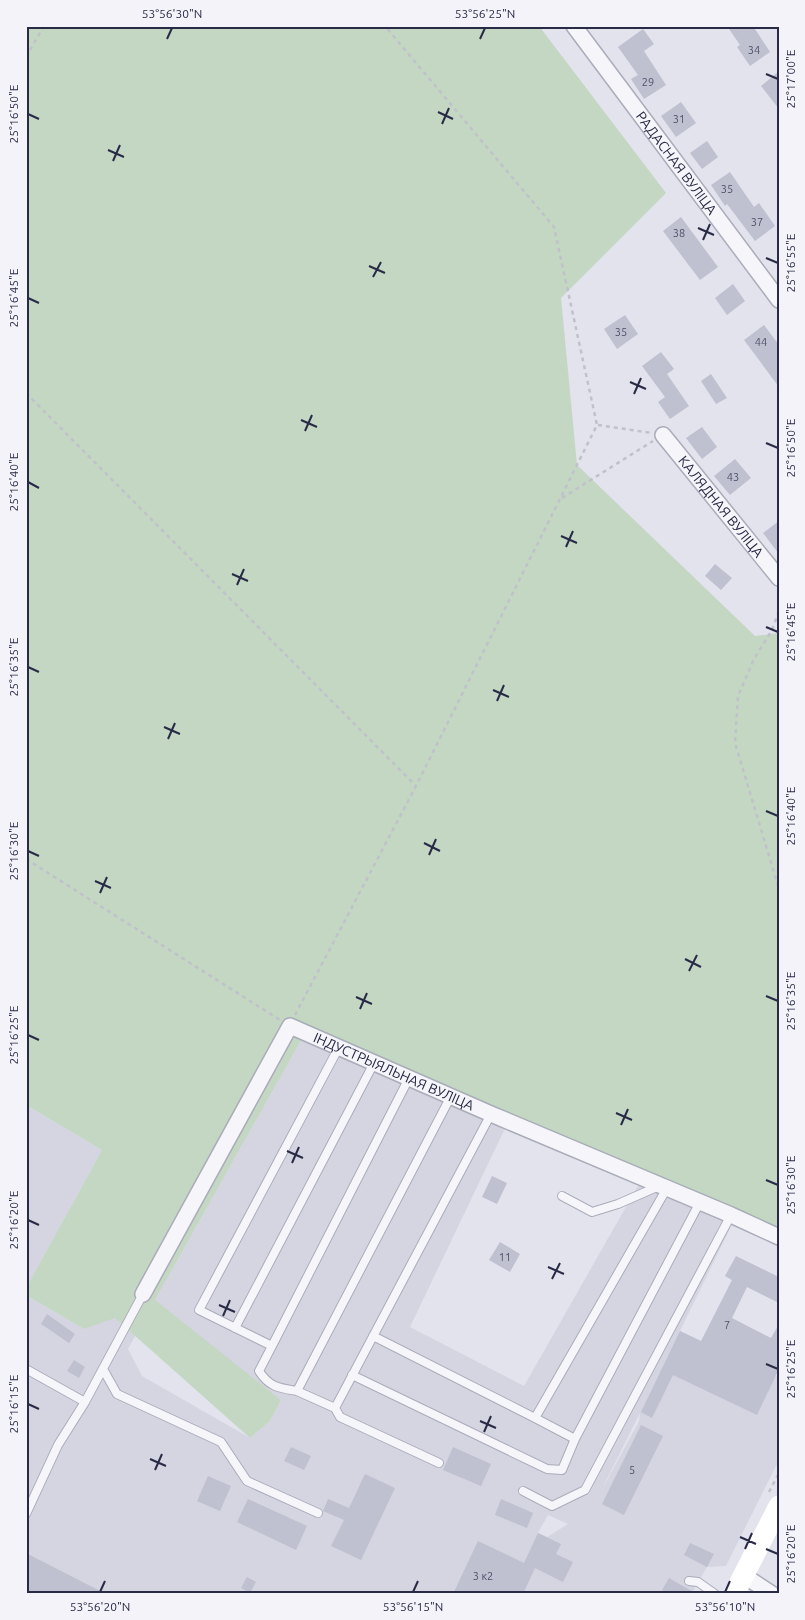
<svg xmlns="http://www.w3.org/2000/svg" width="805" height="1620" viewBox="0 0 805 1620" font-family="Ubuntu,sans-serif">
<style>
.built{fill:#d4d5e1;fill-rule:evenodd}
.green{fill:#c3d7c3}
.building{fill:#bfc0d0}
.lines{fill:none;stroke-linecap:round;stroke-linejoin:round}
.lane-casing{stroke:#aaacba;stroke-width:10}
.street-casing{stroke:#aaacba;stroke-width:18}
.path{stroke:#c0c1cb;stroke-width:2.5;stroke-dasharray:4 4;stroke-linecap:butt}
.lane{stroke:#f6f6fa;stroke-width:8}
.street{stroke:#f6f6fa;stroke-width:15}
.secondary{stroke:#fff;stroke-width:21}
.ticks{fill:none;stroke:#282a46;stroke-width:2}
.labels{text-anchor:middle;stroke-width:4;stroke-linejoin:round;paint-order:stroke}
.number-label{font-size:11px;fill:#4e5068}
.street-label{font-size:14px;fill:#282a46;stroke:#f3f3f9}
.neatline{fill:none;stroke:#282a46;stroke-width:2}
.ticks-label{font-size:12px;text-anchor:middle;fill:#282a46}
</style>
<rect width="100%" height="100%" fill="#e2e3ec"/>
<!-- built -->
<path class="built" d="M 304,1035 L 510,1118 L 410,1327 L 524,1386 L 643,1177 L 738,1212 L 680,1331 L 775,1377 L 779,1374 L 779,1460 L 726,1566 L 707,1567 L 693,1591 L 694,1594 L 26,1594 L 26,1295 L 84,1329 L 155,1300 ZM 154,1301 L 281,1400 L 270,1421 L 250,1438 L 142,1376 L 128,1349 ZM 640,1413 L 639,1421 L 604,1486 L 604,1485 ZM 548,1515 L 568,1524 L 547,1537 L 538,1533 Z
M 26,1105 L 102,1150 L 26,1288 Z"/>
<!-- green -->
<path class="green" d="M 26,26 L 539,26 L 666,193 L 561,298 L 577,465 L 755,636 L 779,633 L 779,1228 L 304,1035 L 155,1300 L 281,1400 L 270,1421 L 250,1438 L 115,1318 L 84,1329 L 26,1295 L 26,1288 L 102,1150 L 26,1105 Z"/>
<!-- building -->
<path class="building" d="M 727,26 L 753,26 L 770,52 L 750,66 L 737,47 L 740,45 Z
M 643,29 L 654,44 L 644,51 L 666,85 L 644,99 L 631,79 L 638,75 L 618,47 Z
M 779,71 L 779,109 L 761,86 Z
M 681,102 L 696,123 L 676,137 L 661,116 Z
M 707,141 L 718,157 L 702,169 L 690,153 Z
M 730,172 L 754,207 L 759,203 L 775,226 L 755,241 L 727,204 L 725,206 L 711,185 Z
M 681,217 L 718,267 L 700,280 L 663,231 Z
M 733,284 L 745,301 L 727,315 L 715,298 Z
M 625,315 L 638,334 L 617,349 L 604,329 Z
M 764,325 L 779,345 L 779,387 L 744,340 Z
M 661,352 L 674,369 L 667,374 L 689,406 L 670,419 L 658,402 L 665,397 L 642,366 Z
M 711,374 L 727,398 L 716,404 L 701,381 Z
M 702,427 L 717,447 L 702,459 L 686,438 Z
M 735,459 L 751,478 L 730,495 L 714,476 Z
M 779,521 L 779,554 L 763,533 Z
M 715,564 L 732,578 L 721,590 L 705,576 Z
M 492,1176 L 507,1183 L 497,1204 L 482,1197 Z
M 500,1242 L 520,1254 L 510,1272 L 489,1260 Z
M 736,1256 L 779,1277 L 779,1303 L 747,1287 L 732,1318 L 771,1338 L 779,1324 L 779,1369 L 757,1415 L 673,1375 L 652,1418 L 641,1412 L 680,1331 L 701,1341 L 732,1280 L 725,1276 Z
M 47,1314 L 75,1334 L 69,1343 L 41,1324 Z
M 74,1360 L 85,1367 L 79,1378 L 67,1371 Z
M 641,1425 L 663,1436 L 624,1515 L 602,1504 Z
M 291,1447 L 311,1456 L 304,1470 L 284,1461 Z
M 453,1447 L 491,1464 L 481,1486 L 443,1470 Z
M 365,1474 L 395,1488 L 361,1560 L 331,1546 L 344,1520 L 323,1511 L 328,1499 L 349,1508 Z
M 208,1476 L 231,1486 L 220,1511 L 197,1501 Z
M 248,1499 L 307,1526 L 296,1550 L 237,1522 Z
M 501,1499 L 533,1513 L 527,1528 L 495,1515 Z
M 538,1533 L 561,1544 L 556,1554 L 573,1562 L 563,1582 L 535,1568 L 523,1594 L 453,1594 L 478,1541 L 524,1563 Z
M 690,1543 L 714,1554 L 707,1567 L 684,1555 Z
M 26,1553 L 106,1594 L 26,1594 Z
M 247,1577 L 256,1582 L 250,1593 L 241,1588 Z
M 669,1578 L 697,1594 L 668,1594 L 662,1590 Z"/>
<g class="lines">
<defs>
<path id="lane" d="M 339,1047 L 199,1310 L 272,1346 L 409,1078
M 562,1196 L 592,1212 L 618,1204 L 659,1186
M 235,1328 L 374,1063
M 373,1336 L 535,1418 L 667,1188
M 272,1346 L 259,1371 C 269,1387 279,1388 297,1391
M 26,1369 L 85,1402
M 103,1369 L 117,1394 L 221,1442 L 247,1481 L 318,1513
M 352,1375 L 547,1469 L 562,1470 L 575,1439 L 700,1202
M 335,1408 L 491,1114
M 535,1418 L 575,1439
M 439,1463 L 340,1417 L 335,1408 L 297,1391 L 451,1096
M 523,1491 L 552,1506 L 585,1490 L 731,1215
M 26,1514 L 58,1445 L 85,1402 L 143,1294
M 689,1581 L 698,1582 L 715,1594"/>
<g id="street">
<path id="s1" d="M 574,26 L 779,300"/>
<path id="s2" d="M 663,435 L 779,578"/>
<path id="s3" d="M 143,1294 L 290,1026 L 491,1114 L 731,1215 L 779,1237"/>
<path d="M 743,1575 L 772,1594"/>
</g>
</defs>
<!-- lane casing -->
<use href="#lane" class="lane-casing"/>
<!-- street casing -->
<use href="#street" class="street-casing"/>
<!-- path -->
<path class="path" d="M 26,57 L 44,26
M 26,393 L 416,786
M 598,425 L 652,433
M 562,498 L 653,441
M 779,611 L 772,630 L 754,659 L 738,696 L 735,743 L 779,889
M 26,859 L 280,1020
M 295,1015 L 416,786 L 597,425 L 554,227 L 385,26
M 769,1492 L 779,1473"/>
<!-- lane -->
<use href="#lane" class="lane"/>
<!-- street -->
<use href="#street" class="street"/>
<!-- secondary -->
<path class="secondary" d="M 734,1594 L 779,1506"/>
</g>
<!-- ticks -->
<path class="ticks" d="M 167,39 L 172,28M 480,39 L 485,28M 766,74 L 778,79M 438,112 L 453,119M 28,114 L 39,119M 442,124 L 449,108M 108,150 L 124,157M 113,161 L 120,145M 698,228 L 714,235M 703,240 L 710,224M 766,258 L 778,263M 369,266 L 385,273M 373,277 L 381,262M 28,298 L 39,303M 630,382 L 646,389M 634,394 L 641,378M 301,420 L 317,427M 305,431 L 312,415M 766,443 L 778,448M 28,482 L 39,488M 561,536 L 577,543M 566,547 L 573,531M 232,574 L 248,581M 237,585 L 244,569M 766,627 L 778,632M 28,667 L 39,672M 493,690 L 509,697M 497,701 L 504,685M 164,727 L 180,734M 168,739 L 175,723M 766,811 L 778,816M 424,843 L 440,851M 28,851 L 39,856M 429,855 L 436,839M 95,881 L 111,888M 100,893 L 107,877M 685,959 L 701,967M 689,971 L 697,955M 766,996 L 778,1001M 356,997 L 372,1004M 360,1009 L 367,993M 28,1035 L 39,1040M 616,1113 L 632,1120M 621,1125 L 628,1109M 287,1151 L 303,1158M 292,1163 L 299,1147M 766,1180 L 778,1185M 28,1220 L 39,1225M 548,1267 L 564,1274M 552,1279 L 560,1263M 219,1305 L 235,1312M 223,1316 L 230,1300M 766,1364 L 778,1369M 28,1404 L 39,1409M 480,1421 L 496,1428M 484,1432 L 491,1416M 150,1459 L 166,1466M 155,1470 L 162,1454M 740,1537 L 756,1544M 745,1549 L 752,1533M 766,1549 L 778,1554M 100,1592 L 105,1581M 413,1592 L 418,1581M 725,1592 L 730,1581"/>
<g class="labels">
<!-- number labels -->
<g class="number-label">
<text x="754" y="54">34</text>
<text x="648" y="86">29</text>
<text x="679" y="123">31</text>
<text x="727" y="193">35</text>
<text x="757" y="226">37</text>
<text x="679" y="237">38</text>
<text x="621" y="336">35</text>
<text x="761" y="346">44</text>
<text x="733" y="481">43</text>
<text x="505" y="1261">11</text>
<text x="727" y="1329">7</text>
<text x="632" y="1474">5</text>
<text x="483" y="1580">3 к2</text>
</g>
<!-- street labels -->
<g class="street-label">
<text dy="5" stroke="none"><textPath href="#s1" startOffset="171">РАДАСНАЯ ВУЛІЦА</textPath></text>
<text dy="5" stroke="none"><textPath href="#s2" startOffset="92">КАЛЯДНАЯ ВУЛІЦА</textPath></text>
<text dy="5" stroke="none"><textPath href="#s3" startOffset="419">ІНДУСТРЫЯЛЬНАЯ ВУЛІЦА</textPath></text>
</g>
</g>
<!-- border -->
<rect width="805" height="1620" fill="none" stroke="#f3f3f9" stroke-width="55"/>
<rect x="28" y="28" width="750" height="1564" class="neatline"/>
<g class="ticks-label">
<text x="172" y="18">53°56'30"N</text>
<text x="485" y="18">53°56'25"N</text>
<text transform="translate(791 79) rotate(-90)" y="4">25°17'00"E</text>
<text transform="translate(14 114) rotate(-90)" y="4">25°16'50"E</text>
<text transform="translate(791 263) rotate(-90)" y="4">25°16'55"E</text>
<text transform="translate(14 298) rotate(-90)" y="4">25°16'45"E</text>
<text transform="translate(791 448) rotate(-90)" y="4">25°16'50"E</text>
<text transform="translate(14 482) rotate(-90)" y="4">25°16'40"E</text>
<text transform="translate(791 632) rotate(-90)" y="4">25°16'45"E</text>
<text transform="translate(14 667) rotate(-90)" y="4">25°16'35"E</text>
<text transform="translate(791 816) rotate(-90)" y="4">25°16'40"E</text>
<text transform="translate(14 851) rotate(-90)" y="4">25°16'30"E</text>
<text transform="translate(791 1001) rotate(-90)" y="4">25°16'35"E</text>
<text transform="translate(14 1035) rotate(-90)" y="4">25°16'25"E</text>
<text transform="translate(791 1185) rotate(-90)" y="4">25°16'30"E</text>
<text transform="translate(14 1220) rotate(-90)" y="4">25°16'20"E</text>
<text transform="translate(791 1369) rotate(-90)" y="4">25°16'25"E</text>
<text transform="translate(14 1404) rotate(-90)" y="4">25°16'15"E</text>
<text transform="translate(791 1554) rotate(-90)" y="4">25°16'20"E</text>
<text x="100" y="1611">53°56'20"N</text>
<text x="413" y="1611">53°56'15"N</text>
<text x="725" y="1611">53°56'10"N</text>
</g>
</svg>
